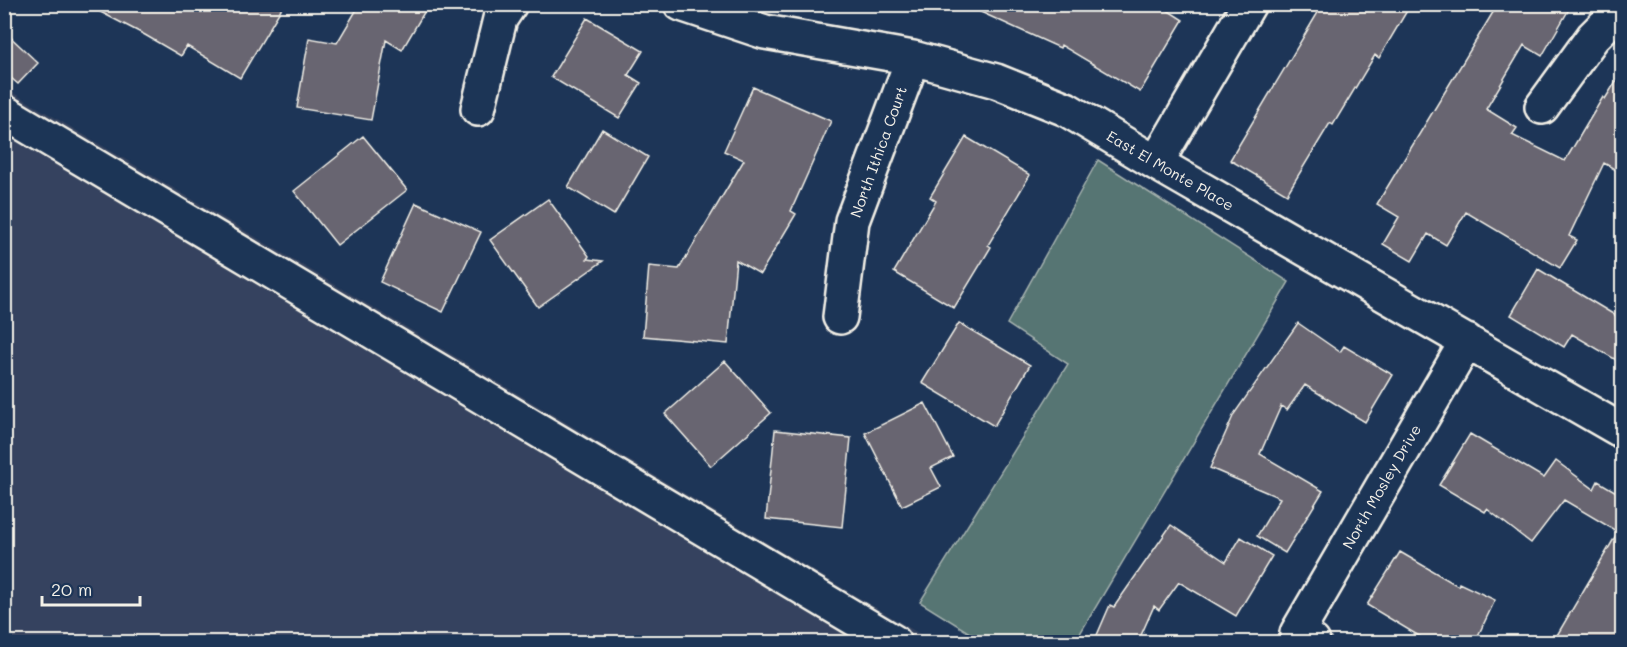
<svg xmlns="http://www.w3.org/2000/svg" width="1627" height="647" viewBox="0 0 1627 647" font-family="Mali,sans-serif">
<style>
.built{fill:#34435f}
.green{fill:#567473;stroke:#a5b2ae;stroke-width:1.5}
.building{fill:#686571;stroke:#f4f1e8;stroke-width:1.5}
.lines{fill:none;stroke-linecap:round;stroke-linejoin:round}
.minor-casing{stroke:#f4f1e8;stroke-width:38}
.minor{stroke:#1d3557;stroke-width:33}
.labels{text-anchor:middle;stroke-width:4.5;stroke-linejoin:round;paint-order:stroke}
.street-label{font-size:15px;fill:#f4f1e8;stroke:#1d3557}
</style>
<rect width="100%" height="100%" fill="#1d3557"/>
<filter id="ink" filterUnits="userSpaceOnUse"><feTurbulence type="fractalNoise" baseFrequency=".0167" numOctaves="2"/><feDisplacementMap in="SourceGraphic" scale="12" xChannelSelector="R" yChannelSelector="G"/><feConvolveMatrix kernelMatrix="1 2 1 2 8 2 1 2 1" color-interpolation-filters="sRGB"/></filter>
<g filter="url(#ink)">
<!-- built -->
<path class="built" d="M 5,88 L 185,195 L 933,642 L 5,642 Z"/>
<!-- green -->
<path class="green" d="M 1098,160 L 1289,282 L 1075,642 L 984,642 L 920,602 L 1068,364 L 1007,324 Z"/>
<!-- building -->
<path class="building" d="M 85,4 L 284,4 L 240,78 L 187,46 L 181,56 L 145,35 Z
M 360,4 L 429,4 L 402,50 L 386,40 L 371,120 L 297,108 L 309,38 L 337,43 Z
M 963,4 L 1158,4 L 1183,20 L 1140,92 L 1061,45 L 1060,48 Z
M 1323,4 L 1411,4 L 1379,58 L 1375,55 L 1333,125 L 1330,123 L 1287,194 L 1230,160 Z
M 1498,4 L 1572,4 L 1542,56 L 1524,45 L 1486,109 L 1517,128 L 1512,135 L 1565,161 L 1603,97 L 1605,99 L 1623,70 L 1623,174 L 1604,163 L 1569,236 L 1577,240 L 1560,268 L 1466,212 L 1446,245 L 1428,234 L 1412,261 L 1383,244 L 1399,217 L 1377,204 Z
M 587,18 L 643,51 L 628,75 L 641,83 L 619,118 L 551,77 Z
M 4,31 L 38,63 L 18,84 L 4,72 Z
M 753,87 L 831,121 L 791,211 L 796,214 L 760,274 L 736,260 L 728,344 L 643,336 L 649,266 L 679,269 L 744,160 L 724,151 Z
M 602,129 L 648,157 L 614,215 L 568,187 Z
M 363,136 L 407,190 L 337,245 L 294,191 Z
M 966,137 L 1030,175 L 988,245 L 991,247 L 954,308 L 894,272 L 936,201 L 930,197 Z
M 548,199 L 589,256 L 587,259 L 603,261 L 538,307 L 490,240 Z
M 416,203 L 481,232 L 443,312 L 380,282 Z
M 1538,269 L 1623,320 L 1623,364 L 1572,334 L 1564,347 L 1511,315 Z
M 959,323 L 1030,365 L 994,426 L 922,383 Z
M 1298,323 L 1340,352 L 1344,346 L 1393,375 L 1365,422 L 1305,385 L 1287,410 L 1281,406 L 1260,454 L 1323,491 L 1285,553 L 1257,536 L 1280,498 L 1210,468 L 1234,414 Z
M 725,361 L 771,413 L 711,466 L 665,414 Z
M 925,403 L 953,457 L 931,468 L 941,487 L 902,506 L 865,433 Z
M 775,430 L 851,438 L 842,527 L 766,519 Z
M 1470,434 L 1544,478 L 1556,461 L 1594,489 L 1598,481 L 1623,496 L 1623,642 L 1553,642 L 1618,532 L 1564,500 L 1531,543 L 1487,509 L 1485,512 L 1439,485 Z
M 1171,525 L 1226,562 L 1241,537 L 1272,556 L 1236,616 L 1179,582 L 1159,610 L 1154,606 L 1138,642 L 1094,642 L 1110,605 L 1114,607 Z
M 1400,552 L 1458,586 L 1459,583 L 1495,600 L 1475,642 L 1429,642 L 1367,605 Z"/>
<g class="lines">
<defs>
<path id="minor" d="M 681,4 L 765,32 L 913,58 L 996,81 L 1066,109 L 1156,163 L 1622,431
M 1542,107 L 1593,37 L 1607,23 L 1622,15
M 478,109 L 500,19 L 510,4
M 4,112 L 894,642
M 1156,163 L 1249,4
M 840,317 L 852,221 L 913,58
M 1313,642 L 1297,633 L 1467,341"/>
</defs>
<!-- minor casing -->
<use href="#minor" class="minor-casing"/>
<!-- minor -->
<use href="#minor" class="minor"/>
</g>
</g>
<g class="labels">
<!-- street labels -->
<g class="street-label">
<text transform="translate(879 152) rotate(-70)" y="5">North Ithica Court</text>
<text transform="translate(1170 171) rotate(30)" y="5">East El Monte Place</text>
<text transform="translate(1382 487) rotate(-60)" y="5">North Mosley Drive</text>
</g>
</g>
<!-- margin -->
<rect width="1627" height="647" fill="none" stroke="#1d3557" stroke-width="24"/>
<rect x="12" y="12" width="1603" height="623" fill="none" stroke="#f4f1e8" stroke-width="2" filter="url(#ink)"/>
<!-- scale -->
<path d="M42 596v9h98v-9" fill="none" stroke="#f4f1e8" stroke-width="3"/>
<text x="51" y="596" font-size="18" fill="#f4f1e8" stroke="#1d3557" stroke-width="4.5" paint-order="stroke">20 m</text>
</svg>
